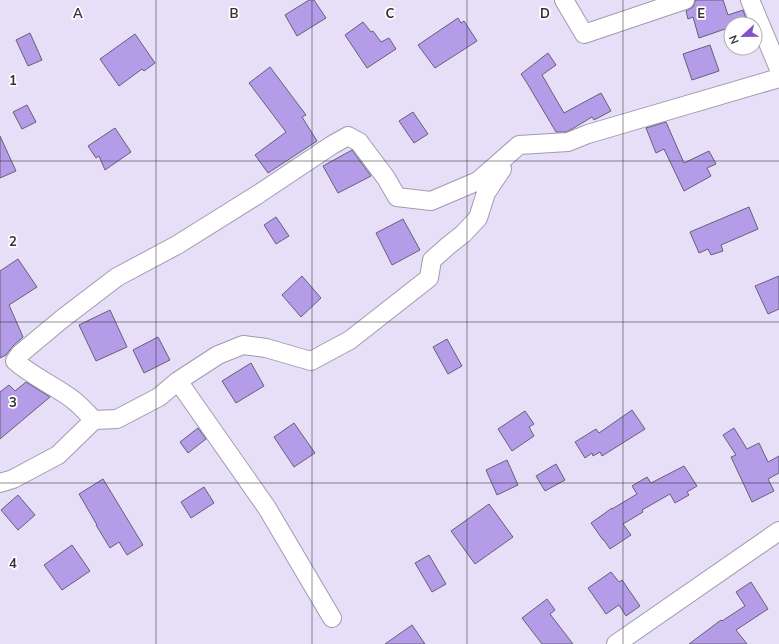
<svg xmlns="http://www.w3.org/2000/svg" width="779" height="644" viewBox="0 0 779 644" font-family="Mulish,sans-serif">
<style>
.building{fill:#b49ce9;stroke:#666075}
.lines{fill:none;stroke-linecap:round;stroke-linejoin:round}
.street-casing{stroke:#a09aaf;stroke-width:20}
.street{stroke:#fff;stroke-width:18}
.grid{fill:none;stroke:#35323b;stroke-width:1;stroke-opacity:0.55}
.grid-label{font-size:13px;text-anchor:middle;font-weight:bold;fill:#35323b;stroke:#fff;stroke-width:3.5;stroke-linejoin:round;paint-order:stroke}
</style>
<rect width="100%" height="100%" fill="#e6dff7"/>
<!-- building -->
<path class="building" d="M 309,0 L 314,0 L 326,18 L 297,36 L 285,15 Z
M 695,0 L 723,0 L 728,15 L 743,10 L 747,22 L 741,24 L 731,24 L 731,27 L 699,38 L 693,17 L 688,19 L 686,11 L 693,7 L 695,2 Z
M 458,18 L 461,23 L 464,21 L 477,41 L 435,68 L 418,45 Z
M 363,22 L 371,32 L 373,31 L 381,42 L 389,38 L 396,49 L 367,68 L 345,35 Z
M 30,33 L 42,60 L 28,66 L 16,40 Z
M 135,34 L 155,63 L 144,71 L 142,69 L 119,86 L 100,59 Z
M 710,45 L 719,71 L 692,80 L 683,54 Z
M 548,53 L 556,65 L 542,75 L 564,113 L 601,93 L 611,111 L 594,120 L 592,117 L 572,129 L 566,132 L 556,132 L 527,83 L 521,74 Z
M 270,67 L 306,115 L 302,117 L 317,141 L 268,173 L 255,155 L 286,132 L 249,83 Z
M 27,105 L 36,122 L 22,129 L 13,112 Z
M 413,112 L 428,134 L 414,143 L 399,121 Z
M 666,122 L 684,163 L 709,151 L 716,164 L 707,168 L 711,176 L 684,191 L 664,149 L 656,153 L 646,128 Z
M 115,128 L 131,152 L 105,170 L 99,156 L 96,158 L 88,146 Z
M 0,136 L 16,171 L 0,178 Z
M 352,150 L 371,176 L 338,193 L 323,166 Z
M 749,207 L 758,229 L 721,245 L 723,251 L 711,255 L 708,249 L 699,253 L 690,232 Z
M 276,217 L 289,236 L 276,244 L 264,225 Z
M 403,219 L 420,250 L 392,265 L 376,233 Z
M 18,259 L 37,287 L 9,305 L 23,337 L 13,346 L 6,355 L 0,358 L 0,271 Z
M 302,276 L 321,298 L 301,317 L 282,295 Z
M 779,276 L 779,309 L 768,314 L 755,286 Z
M 110,310 L 127,347 L 96,361 L 79,325 Z
M 158,337 L 170,360 L 144,373 L 133,350 Z
M 447,339 L 462,366 L 448,374 L 433,347 Z
M 251,363 L 264,386 L 236,403 L 222,381 Z
M 26,382 L 50,397 L 0,439 L 0,392 L 9,385 L 15,391 Z
M 632,410 L 645,429 L 602,456 L 600,452 L 593,456 L 592,453 L 585,458 L 575,442 L 596,429 L 599,433 Z
M 525,411 L 534,424 L 529,427 L 534,436 L 512,451 L 498,429 Z
M 294,423 L 315,453 L 294,467 L 274,437 Z
M 198,428 L 206,439 L 188,453 L 180,442 Z
M 734,428 L 747,449 L 759,443 L 768,462 L 779,456 L 779,473 L 768,479 L 774,491 L 752,502 L 731,457 L 736,455 L 723,435 Z
M 507,460 L 518,485 L 497,495 L 486,470 Z
M 556,464 L 565,480 L 545,491 L 536,476 Z
M 684,466 L 697,486 L 687,492 L 689,495 L 675,503 L 670,494 L 642,510 L 643,512 L 623,524 L 631,535 L 610,549 L 604,540 L 603,540 L 591,523 L 612,508 L 612,509 L 637,494 L 632,486 L 647,477 L 651,483 Z
M 103,479 L 143,545 L 127,555 L 119,542 L 110,548 L 96,525 L 97,525 L 79,494 Z
M 204,487 L 214,503 L 191,518 L 181,502 Z
M 18,495 L 35,515 L 18,530 L 1,510 Z
M 489,504 L 513,537 L 475,564 L 451,531 Z
M 72,545 L 90,571 L 62,590 L 44,565 Z
M 429,555 L 446,584 L 432,592 L 415,563 Z
M 611,572 L 619,582 L 622,580 L 640,606 L 626,616 L 619,605 L 606,614 L 588,588 Z
M 751,582 L 768,609 L 736,630 L 747,644 L 689,644 L 721,620 L 722,621 L 745,606 L 736,592 Z
M 547,599 L 555,610 L 550,614 L 573,644 L 542,644 L 522,618 Z
M 412,625 L 425,644 L 385,644 Z"/>
<g class="lines">
<defs>
<path id="street" d="M 564,0 L 584,34 L 685,0
M 750,0 L 779,69
M 178,381 L 267,508 L 332,618
M 94,420 L 117,419 L 159,397 L 178,381 L 218,355 L 243,345 L 266,348 L 311,361 L 350,340 L 429,278 L 432,260 L 449,245 L 463,234 L 478,218 L 486,193 L 502,169
M 0,483 L 13,479 L 58,455 L 94,420 C 87,413 80,405 72,399 C 53,385 32,376 15,361 L 20,354 L 62,319 L 117,277 L 177,245 L 257,195 L 332,145 L 348,136 L 359,142 L 386,178 L 397,197 L 431,201 L 478,181 L 519,145 L 568,142 L 588,134 L 779,78
M 616,644 L 779,531"/>
</defs>
<!-- street casing -->
<use href="#street" class="street-casing"/>
<!-- street -->
<use href="#street" class="street"/>
</g>
<!-- grid -->
<path class="grid" d="M 156,0 L 156,644M 312,0 L 312,644M 467,0 L 467,644M 623,0 L 623,644M 0,161 L 779,161M 0,322 L 779,322M 0,483 L 779,483"/>
<g class="grid-label">
<text x="78" y="18">A</text>
<text x="234" y="18">B</text>
<text x="390" y="18">C</text>
<text x="545" y="18">D</text>
<text x="701" y="18">E</text>
<text x="13" y="85">1</text>
<text x="13" y="246">2</text>
<text x="13" y="407">3</text>
<text x="13" y="568">4</text>
</g>
<!-- north arrow -->
<g transform="translate(743 36) rotate(248)"><circle r="19" fill="#ffffff" stroke="#aeadb1"/>
<path d="M0-3L7 15L0 10L-7 15Z" fill="#8152cb"/>
<text y="-6" font-size="11" font-weight="bold" text-anchor="middle" fill="#35323b">N</text>
</g>
</svg>
